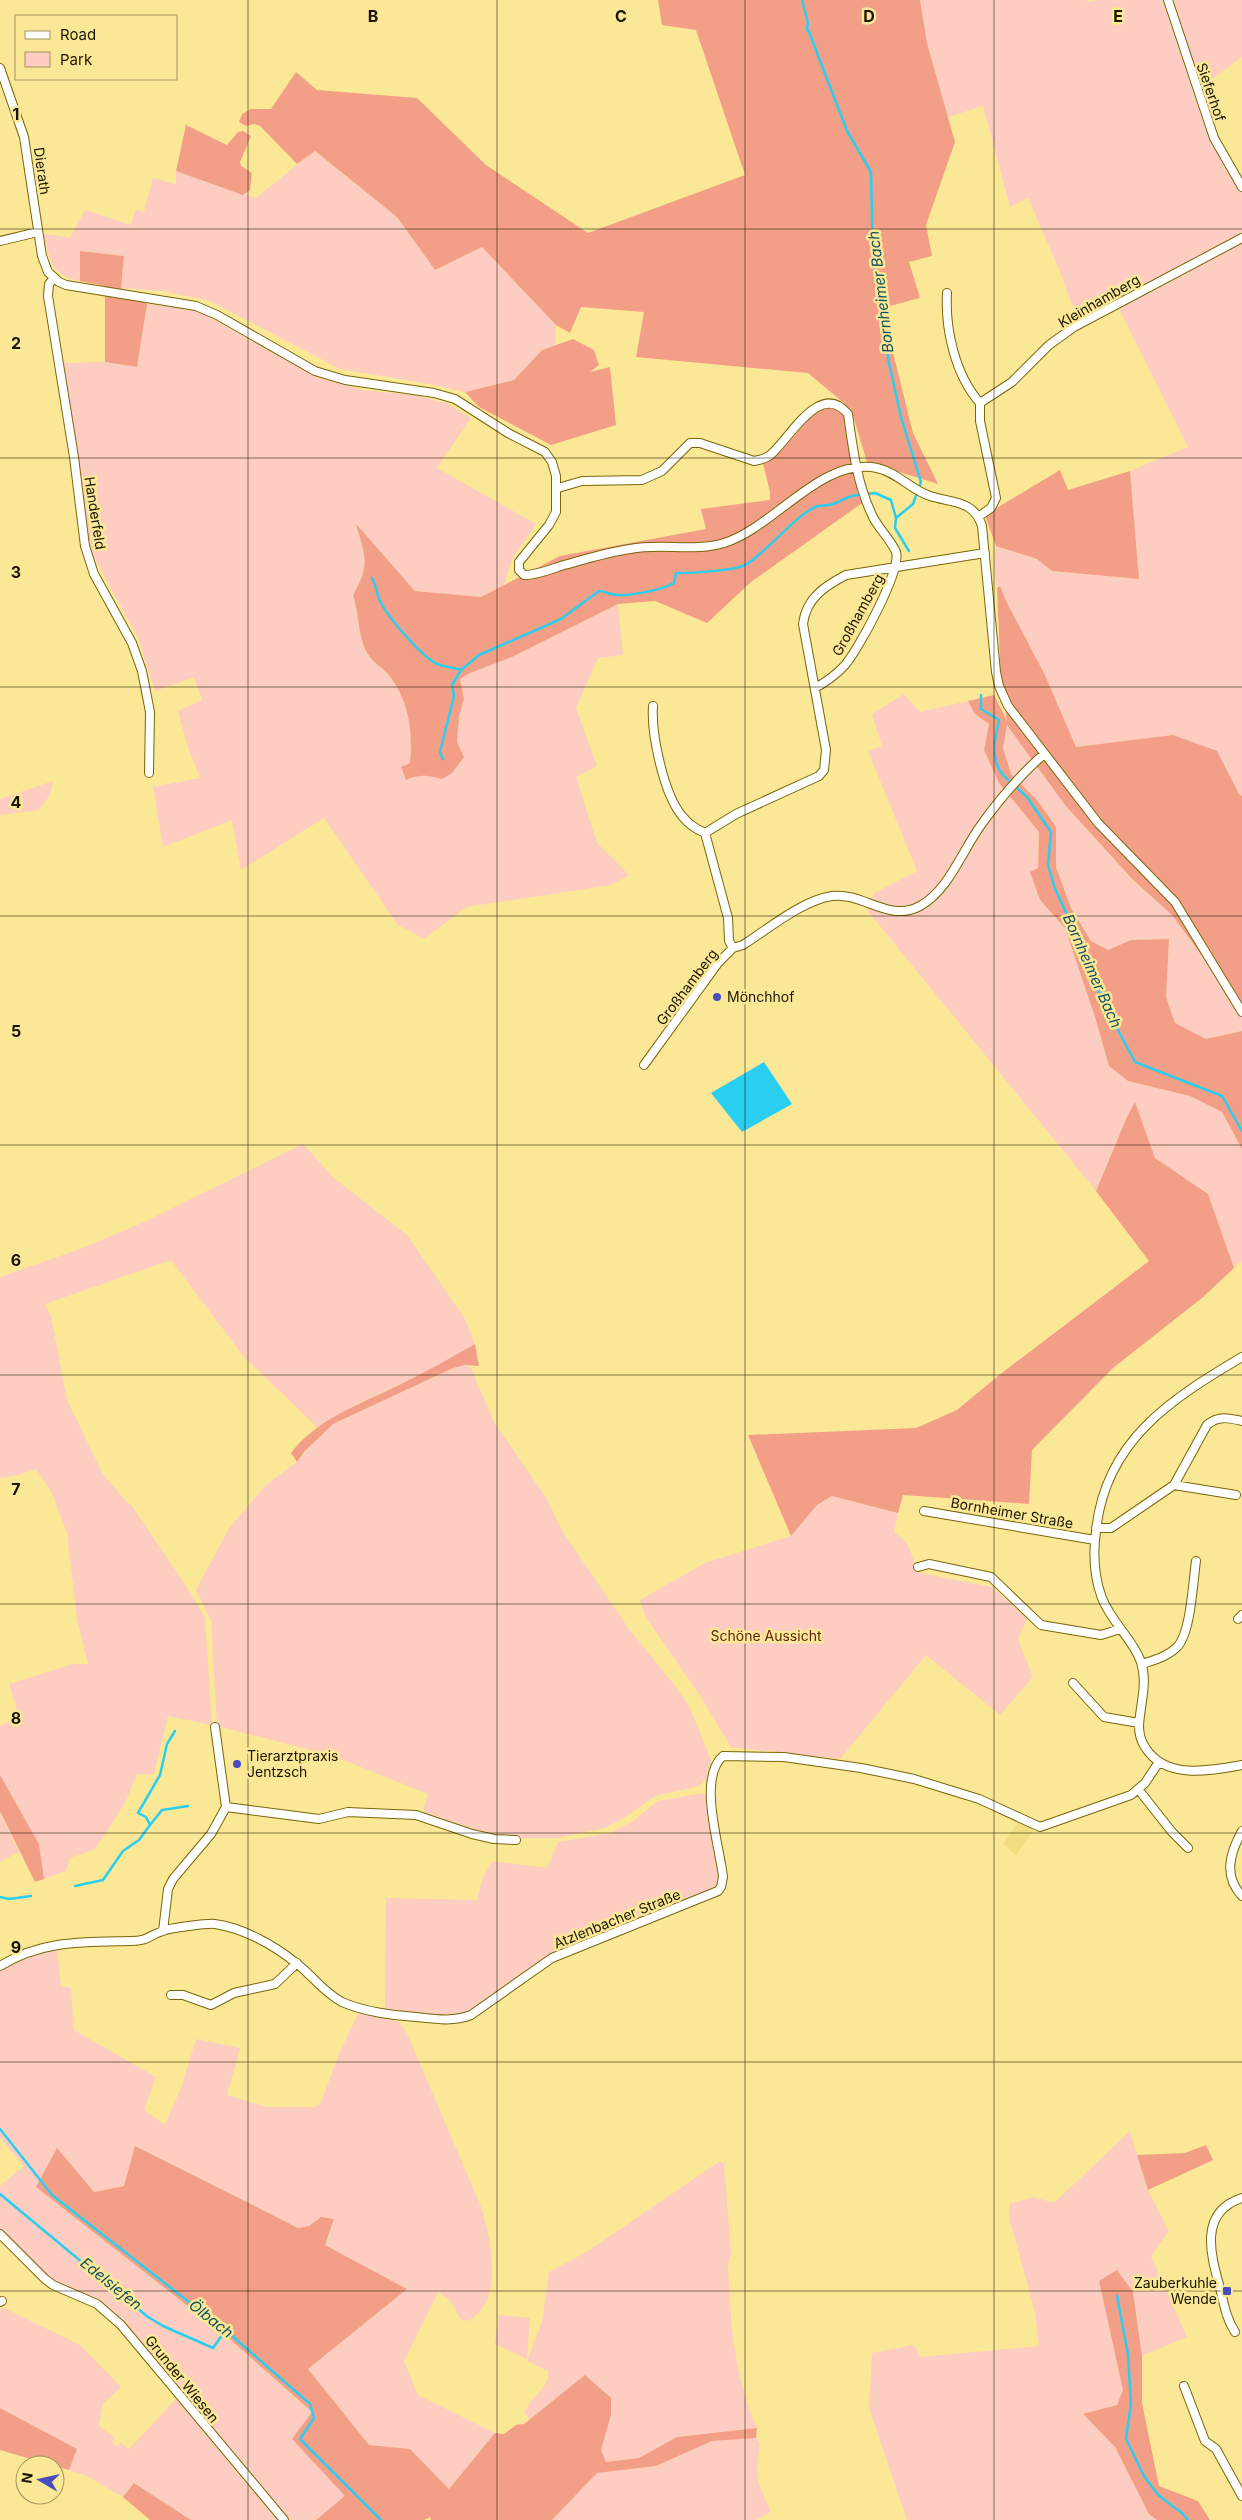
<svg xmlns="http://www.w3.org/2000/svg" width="1242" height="2520" viewBox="0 0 1242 2520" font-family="Inter,sans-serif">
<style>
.built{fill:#f3dd83}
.green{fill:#fccdc0}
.forest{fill:#f39f87}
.water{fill:#29cef0}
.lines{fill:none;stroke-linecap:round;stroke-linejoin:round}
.stream{stroke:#29cef0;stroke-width:2.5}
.minor-casing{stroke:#786607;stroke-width:10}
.minor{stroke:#fff;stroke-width:8}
.grid{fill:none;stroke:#1b1500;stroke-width:1;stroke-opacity:0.55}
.poi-dot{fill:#494cc1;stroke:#fbe897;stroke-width:2}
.labels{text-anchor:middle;stroke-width:5;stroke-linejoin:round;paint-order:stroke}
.street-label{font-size:14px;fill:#1b1500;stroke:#fbe897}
.poi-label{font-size:14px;fill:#1b1500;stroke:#fbe897;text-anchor:start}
.park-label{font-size:14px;fill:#642311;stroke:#fbe897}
.water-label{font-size:15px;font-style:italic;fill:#10505e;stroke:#fbe897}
.grid-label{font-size:16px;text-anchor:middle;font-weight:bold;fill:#1b1500;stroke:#fbe897;stroke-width:5;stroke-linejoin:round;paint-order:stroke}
</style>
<rect width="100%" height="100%" fill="#fbe897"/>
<!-- built -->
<path class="built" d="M 1019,1821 L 1034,1830 L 1016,1855 L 1003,1844 Z"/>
<!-- green -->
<path class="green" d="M 920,0 L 1085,0 L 1090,2 L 1098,0 L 1165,0 L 1211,139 L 1221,160 L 1242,193 L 1242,235 L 1078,321 L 1059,269 L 1028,198 L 1010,207 L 983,106 L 948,117 L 927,43 Z
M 1174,0 L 1242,0 L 1242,57 L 1200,88 Z
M 314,151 L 397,217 L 435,270 L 482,247 L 556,325 L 555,345 L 542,350 L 514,380 L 465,392 L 435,385 L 340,369 L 210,301 L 163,291 L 121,288 L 124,256 L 80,251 L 80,281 C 50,274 51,263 44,236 L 46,234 L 70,238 L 85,210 L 131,225 L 135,210 L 144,212 L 153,178 L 176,184 L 176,171 L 256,198 Z
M 1242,242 L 1242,796 L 1174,735 L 1076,747 L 1044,673 L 1007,603 L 1000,586 L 997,588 L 994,564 L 996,546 L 1038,559 L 1052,571 L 1139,579 L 1130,471 L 1188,447 L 1118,307 Z
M 147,304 L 195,309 L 316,377 L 363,390 L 415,395 L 446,403 L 471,418 L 437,468 L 536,524 L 512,559 L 504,585 L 481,597 L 415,591 L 356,525 C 366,558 371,564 353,595 C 360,616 357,640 370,657 C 375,664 382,667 387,673 C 409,699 413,731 410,763 L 401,768 L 406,780 C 419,774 429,775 442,779 L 457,742 L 459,716 L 464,699 L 460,679 L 470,672 L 512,657 L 618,604 L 623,655 L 598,658 L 576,708 L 597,766 L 576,777 L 597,843 L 629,875 L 611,885 L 466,907 L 424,939 L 398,925 L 324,818 L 241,870 L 232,820 L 163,847 L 153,787 L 200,778 L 188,747 L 178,711 L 202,700 L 194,677 L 155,691 L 138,638 L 90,550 L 63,363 L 105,362 L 137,367 Z
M 904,694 L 920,712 L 968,701 L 975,714 L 989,724 L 984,750 L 999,783 L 1039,832 L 1038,868 L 1031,872 L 1040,900 L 1065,928 L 1095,1017 L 1109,1066 L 1128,1081 L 1190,1096 L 1222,1112 L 1242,1149 L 1242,1261 L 1234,1268 L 1208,1194 L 1155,1158 L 1135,1103 L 1127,1117 L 1096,1191 L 867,910 L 874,893 L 917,871 L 868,751 L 882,746 L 872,714 Z
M 1007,724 L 1065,805 L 1131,879 L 1172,915 L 1242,1010 L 1242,1031 L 1206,1039 L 1175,1023 L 1166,997 L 1169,939 L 1131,940 L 1108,950 L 1091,941 L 1071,908 L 1056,867 L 1056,827 L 1037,800 L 1011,774 L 1003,748 Z
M 53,781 L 50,795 L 39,810 L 0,815 L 0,799 Z
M 303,1144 L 334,1178 L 407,1235 L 464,1317 L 475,1344 L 432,1369 L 353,1406 L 318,1428 L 244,1357 L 171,1260 L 45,1304 L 51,1316 L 67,1400 L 103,1474 L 128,1504 L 130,1503 L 190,1592 L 205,1618 L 212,1725 L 168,1716 L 154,1774 L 137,1774 L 125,1803 L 95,1849 L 70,1858 L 66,1871 L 44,1879 L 39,1844 L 0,1775 L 0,1726 L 19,1716 L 9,1684 L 73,1664 L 88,1664 L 77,1619 L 67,1533 L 51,1491 L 36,1469 L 18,1475 L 0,1478 L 0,1277 L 80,1249 L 142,1223 Z
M 465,1365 L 470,1366 L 494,1422 L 547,1499 L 563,1532 L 629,1629 L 676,1687 L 690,1708 L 711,1760 L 706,1779 L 699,1786 L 655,1796 L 624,1818 L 605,1828 L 557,1838 L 522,1838 L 488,1834 L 423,1812 L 428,1794 L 331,1755 L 217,1726 L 211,1620 L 196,1590 L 228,1530 L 240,1515 L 267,1484 L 297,1462 L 325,1430 L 333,1424 L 453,1368 Z
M 832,1496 L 898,1513 L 894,1532 L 906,1542 L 920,1573 L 992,1587 L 1027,1619 L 1018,1639 L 1033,1677 L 1000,1715 L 926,1655 L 840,1759 L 731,1747 L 699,1694 L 645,1616 L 640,1600 L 705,1563 L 791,1536 L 817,1505 Z
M 698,1794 L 705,1794 L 708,1798 L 720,1879 L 714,1889 L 551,1954 L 474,2010 L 458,2016 L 385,2011 L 386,1898 L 477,1900 L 483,1877 L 493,1861 L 547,1868 L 558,1842 L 610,1833 L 633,1821 L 658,1801 Z
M 0,1811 L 19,1852 L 0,1862 Z
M 57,1949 L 61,1986 L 71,1988 L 74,2030 L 156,2077 L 144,2110 L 165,2125 L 181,2088 L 196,2039 L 240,2048 L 227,2095 L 267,2107 L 314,2107 L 320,2105 L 339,2054 L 359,2012 L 399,2022 L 407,2033 L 481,2207 C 491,2239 505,2301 468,2321 L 460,2319 L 451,2301 L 438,2292 L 404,2361 L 418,2395 L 495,2433 L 449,2489 L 410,2449 L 369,2445 L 308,2369 L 407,2289 L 325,2245 L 334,2220 L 321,2217 L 309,2226 L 298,2228 L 135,2147 L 124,2186 L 94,2192 L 36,2187 L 231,2340 L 312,2413 L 292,2439 L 346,2496 L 316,2520 L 191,2520 L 134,2483 L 123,2497 L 87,2476 L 69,2470 L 76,2449 L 0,2408 L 0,2309 L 4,2308 L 80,2345 L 121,2387 L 103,2404 L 99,2426 L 115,2438 L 112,2442 L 117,2447 L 120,2442 L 129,2449 L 177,2398 L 119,2325 L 97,2307 L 50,2286 L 0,2238 L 0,2186 L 24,2166 L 0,2138 L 0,1970 L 25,1958 Z
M 1130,2131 L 1148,2190 L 1169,2231 L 1151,2256 L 1187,2337 L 1142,2356 L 1133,2291 L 1099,2281 L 1123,2390 L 1117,2405 L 1084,2415 L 1115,2447 L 1149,2513 L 1157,2520 L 907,2520 L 869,2408 L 872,2353 L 914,2345 L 921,2357 L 1039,2346 L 1035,2312 L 1010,2221 L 1009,2204 L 1034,2197 L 1054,2203 Z
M 720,2161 L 724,2164 L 731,2254 L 728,2264 C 730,2320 734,2376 757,2428 L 677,2437 L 639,2458 L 606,2462 L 601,2450 L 611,2415 L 586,2376 L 530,2419 L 525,2413 C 529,2396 550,2390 548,2371 L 527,2361 L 542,2322 L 549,2272 L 588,2251 Z
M 499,2315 L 530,2318 L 527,2359 L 495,2344 Z
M 756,2438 L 760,2443 C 755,2475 756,2481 770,2509 L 769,2513 L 756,2520 L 552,2520 L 597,2473 L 656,2466 L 712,2441 Z"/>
<!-- forest -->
<path class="forest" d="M 658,0 L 920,0 L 927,43 L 955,142 L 926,225 L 932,256 L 909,262 L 920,298 L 882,308 L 913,433 L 938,484 L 867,462 L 851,409 L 808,373 L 636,357 L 644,312 L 581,307 L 570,333 L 556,325 L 482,247 L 435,270 L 397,217 L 315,151 L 297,164 L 260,126 L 254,124 L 246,126 L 239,122 L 242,114 L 251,109 L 271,109 L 296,72 L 317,90 L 417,98 L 486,165 L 588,233 L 745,175 L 696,30 L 662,25 Z
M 186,125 L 227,145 L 238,132 L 243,131 L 251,136 L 240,162 L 241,166 L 252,173 L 250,190 L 243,195 L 176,171 Z
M 80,251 L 124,256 L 121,288 L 147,304 L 137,367 L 105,362 L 105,286 L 80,281 Z
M 573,339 L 594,350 L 599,365 L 590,372 L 610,367 L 616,425 L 551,445 L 479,407 L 465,392 L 514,380 L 542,350 Z
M 833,406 L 844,416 L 851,461 L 865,501 L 751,582 L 707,623 L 655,601 L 618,604 L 512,657 L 470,673 L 460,679 L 464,699 L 459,716 L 457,742 L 464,757 L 452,773 L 442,779 C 429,775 419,774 406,780 L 401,767 L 410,763 C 413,731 409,699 387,673 C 382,667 375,664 370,657 C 357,639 360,616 353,595 C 371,563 365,557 356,524 L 415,591 L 481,597 L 560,556 L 706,529 L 701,509 L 770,500 L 770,492 L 762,459 L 780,452 L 818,409 Z
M 1060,470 L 1068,490 L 1130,471 L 1139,579 L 1052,571 L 1037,559 L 996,546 L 985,515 Z
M 1000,586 L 1007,603 L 1044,673 L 1076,747 L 1173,735 L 1217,751 L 1239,794 L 1242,796 L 1242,1010 L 1172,915 L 1132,879 L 1065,805 L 1007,725 L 1003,748 L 1011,774 L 1037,800 L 1056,827 L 1056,867 L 1071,908 L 1091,941 L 1108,950 L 1131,940 L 1169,939 L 1166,997 L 1175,1023 L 1206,1039 L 1242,1031 L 1242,1149 L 1222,1112 L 1190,1096 L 1128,1081 L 1109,1066 L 1095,1017 L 1065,928 L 1040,900 L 1030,872 L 1038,868 L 1039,832 L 999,783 L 984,750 L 989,724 L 975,714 L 968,701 L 994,695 L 1007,721 L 1001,684 L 997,588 Z
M 1135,1102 L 1155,1158 L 1208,1194 L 1234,1268 L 1202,1298 L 1113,1368 L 1032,1450 L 1029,1504 L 903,1495 L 898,1513 L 832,1496 L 817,1505 L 791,1536 L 748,1435 L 916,1428 L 957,1410 L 998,1376 L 1149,1261 L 1096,1191 L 1127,1117 Z
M 475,1344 L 479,1366 L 465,1365 L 453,1368 L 333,1424 L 304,1452 L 297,1462 L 291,1453 C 317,1419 360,1404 397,1386 C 424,1373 449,1359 475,1344 Z
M 0,1775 L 39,1844 L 44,1879 L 35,1882 L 0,1811 Z
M 1206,2145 L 1213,2160 L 1148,2190 L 1137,2155 L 1185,2153 Z
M 135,2146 L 298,2228 L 309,2226 L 321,2217 L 334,2219 L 325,2245 L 407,2289 L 308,2369 L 369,2445 L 410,2449 L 449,2489 L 495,2433 L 504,2434 L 516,2425 L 524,2424 L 585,2375 L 611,2398 L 611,2415 L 601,2450 L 606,2462 L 639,2458 L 677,2437 L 757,2428 L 756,2438 L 712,2441 L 656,2466 L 597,2473 L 552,2520 L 431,2520 L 430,2517 L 424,2520 L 316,2520 L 345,2496 L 292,2439 L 312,2412 L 231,2340 L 36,2187 L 57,2148 L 94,2192 L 124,2186 Z
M 1117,2270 L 1133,2292 L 1142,2356 L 1142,2403 L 1159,2486 L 1198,2501 L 1210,2520 L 1157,2520 L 1149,2514 L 1115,2447 L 1083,2414 L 1117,2405 L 1123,2390 L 1099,2281 Z
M 0,2408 L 77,2449 L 69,2470 L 0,2450 Z
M 134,2483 L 191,2520 L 150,2520 L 123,2497 Z"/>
<!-- water -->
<path class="water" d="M 764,1062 L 792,1104 L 742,1132 L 711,1093 Z"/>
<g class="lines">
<!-- stream -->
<path class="stream" d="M 802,0 L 808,23 L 807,30 L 809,32 L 847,131 L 871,172 L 873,257 L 889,363 L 901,417 L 921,482 L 913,504 L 896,518 L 895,528 L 909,551
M 867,494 L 875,493 L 891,500 L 896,518
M 372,578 C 376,585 376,589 378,596 C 383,613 420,654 435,663 C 442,667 453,667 461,670 L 479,655 L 561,619 L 599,591 C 605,591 606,593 611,594 C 624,598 662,590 674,583 L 676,573 C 690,573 736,571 747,564 C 768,551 797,513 818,506 C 823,505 828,506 833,504 C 843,501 846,496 858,495
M 981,695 L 981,709 L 999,720 C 994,741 989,764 1008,780
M 443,759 L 440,752 L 454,696 L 452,685 L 461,670
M 1017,788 L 1027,797 L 1051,832 L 1048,865 L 1055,889 L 1086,955 L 1103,1002 L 1135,1062 L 1222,1096 L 1242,1131
M 150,1825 L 162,1810 L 188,1806
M 75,1886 L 103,1880 L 123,1851 L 139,1840 L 150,1825 L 146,1817 L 138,1813 L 160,1775 L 167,1744 L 175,1731
M 0,1897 L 9,1899 L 31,1896
M 0,2129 L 52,2195 L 231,2335 L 310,2404 L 314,2418 L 300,2439 L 381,2520
M 0,2194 L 148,2317 L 163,2326 L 213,2348 L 225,2331
M 1117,2296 L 1128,2354 L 1131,2404 L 1126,2439 L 1144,2476 L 1158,2495 L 1182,2513 L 1188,2520"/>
<defs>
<path id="minor" d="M 1168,0 L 1214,138 L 1242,187
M 0,68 L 24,137 L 42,256 L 48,272 L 59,282 L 66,285 L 196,306 L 217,315 L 315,371 L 345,380 L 434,393 L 455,399 L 508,433 L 545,452 L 552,462 L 556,476 L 556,512 L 549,525 L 519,562 L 519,570 L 524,575 C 538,575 551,569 564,565 C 586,559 608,552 630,549 C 661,543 695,552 724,543 C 775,527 821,457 877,468 C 897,472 911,490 930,496 C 952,503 974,500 982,526 L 996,672 L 999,686 L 1008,706 L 1098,823 L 1175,902 L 1242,1012
M 0,241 L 38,232
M 54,278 L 49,284 L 48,296 L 74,457 L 85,546 L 94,574 L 132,643 L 142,671 L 150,712 L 149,773
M 947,293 C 945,329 955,375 980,403
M 558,488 L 582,481 L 642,480 L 662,471 L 690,443 L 700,443 L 754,461 C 760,460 764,459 769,456 C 789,441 819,379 848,414 C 853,450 857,484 873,517 C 879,529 891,540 896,552 C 902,570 858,650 845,665 C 836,675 826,682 815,688
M 978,517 L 991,508 L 996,498 L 980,421 L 980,403 L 1012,382 L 1049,345 L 1074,327 L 1242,238
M 705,833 L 736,814 L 819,776 L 824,770 L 826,750 L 803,624 C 806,598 825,586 846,575 L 985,553
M 733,948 L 743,945 C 768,929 803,900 832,896 C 863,892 889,923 920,906 C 949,890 962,851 981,825 C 999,800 1020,775 1044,754
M 644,1065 L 718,963 L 733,948 L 729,941 L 728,918 L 705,833 C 696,829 689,825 683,817 C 664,796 651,734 653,706
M 1242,1357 C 1171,1399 1105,1441 1096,1531 C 1093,1553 1094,1577 1102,1598 C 1111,1622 1133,1639 1141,1662 C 1148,1684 1140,1704 1139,1726 C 1139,1734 1141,1741 1145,1747 C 1165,1780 1210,1771 1242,1765
M 1174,1485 L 1236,1495
M 924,1511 L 1095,1540
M 1096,1528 L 1111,1528 L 1174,1485 L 1207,1425 C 1218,1415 1229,1418 1242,1421
M 918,1567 L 929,1564 L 991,1577 L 1041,1625 L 1101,1635 L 1120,1629
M 1238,1619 L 1242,1615
M 1142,1664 C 1154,1660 1167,1657 1177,1647 C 1191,1633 1193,1581 1196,1561
M 1073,1683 L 1104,1717 L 1139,1723
M 1138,1789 L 1172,1832 L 1188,1848
M 226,1807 L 319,1819 L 348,1812 L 416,1815 L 472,1834 L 494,1839 L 516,1840
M 1242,1831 C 1230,1853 1223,1876 1242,1896
M 163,1931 L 168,1889 L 173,1879 L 211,1834 L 226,1807 L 215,1727
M 0,1966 C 42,1940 84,1942 131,1941 C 149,1941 149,1935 163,1931 C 168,1928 209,1923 215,1924 C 243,1928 274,1945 296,1963 C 312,1975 323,1992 342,2002 C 365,2012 391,2015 416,2017 C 435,2019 453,2022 471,2015 L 552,1958 L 718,1891 L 721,1887 L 723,1877 C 720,1847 697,1778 723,1756 L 784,1757 L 861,1768 L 914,1779 L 979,1799 L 1040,1827 L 1131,1795 L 1145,1783 L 1159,1762
M 171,1995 L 183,1995 L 211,2005 L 234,1993 L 275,1984 L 297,1963
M 0,2234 L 45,2279 L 53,2285 L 97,2304 L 121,2325 L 284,2520
M 0,2302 L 2,2301
M 1235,2332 C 1226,2318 1224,2304 1220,2288 C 1211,2256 1198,2212 1242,2198
M 1184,2386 L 1205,2441 L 1216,2449 L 1242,2496"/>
</defs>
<!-- minor casing -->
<use href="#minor" class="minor-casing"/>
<!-- minor -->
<use href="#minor" class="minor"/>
</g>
<!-- grid -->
<path class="grid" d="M 248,0 L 248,2520M 497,0 L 497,2520M 745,0 L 745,2520M 994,0 L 994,2520M 0,229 L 1242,229M 0,458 L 1242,458M 0,687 L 1242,687M 0,916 L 1242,916M 0,1145 L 1242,1145M 0,1375 L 1242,1375M 0,1604 L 1242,1604M 0,1833 L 1242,1833M 0,2062 L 1242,2062M 0,2291 L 1242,2291"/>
<!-- markers -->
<g class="poi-dot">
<circle cx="717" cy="997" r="5"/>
<circle cx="237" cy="1764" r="5"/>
<rect x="1222" y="2286" width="10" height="10" rx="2.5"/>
</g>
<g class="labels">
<!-- street labels -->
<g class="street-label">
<text transform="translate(1211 92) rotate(71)" y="5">Sieferhof</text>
<text transform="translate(42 171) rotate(82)" y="5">Dierath</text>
<text transform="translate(1099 301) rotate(-30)" y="5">Kleinhamberg</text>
<text transform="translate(95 513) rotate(81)" y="5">Handerfeld</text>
<text transform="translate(858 615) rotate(-61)" y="5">Großhamberg</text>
<text transform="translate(687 987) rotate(-53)" y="5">Großhamberg</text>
<text transform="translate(1012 1513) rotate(10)" y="5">Bornheimer Straße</text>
<text transform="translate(617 1919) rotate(-22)" y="5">Atzlenbacher Straße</text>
<text transform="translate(182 2379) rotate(51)" y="5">Grunder Wiesen</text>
</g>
<!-- poi labels -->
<g class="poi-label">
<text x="727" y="1002">Mönchhof</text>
<text x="247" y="1761">Tierarztpraxis<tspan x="247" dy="16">Jentzsch</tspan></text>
<text x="1217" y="2288" text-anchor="end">Zauberkuhle<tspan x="1217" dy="16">Wende</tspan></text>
</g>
<!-- park labels -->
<g class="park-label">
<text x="766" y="1641">Schöne Aussicht</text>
</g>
<!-- water labels -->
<g class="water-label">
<text transform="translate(881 292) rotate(-97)" y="5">Bornheimer Bach</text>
<text transform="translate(1092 971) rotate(66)" y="5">Bornheimer Bach</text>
<text transform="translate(111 2284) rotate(39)" y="5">Edelsiefen</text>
<text transform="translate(211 2319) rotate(38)" y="5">Ölbach</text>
</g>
</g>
<g class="grid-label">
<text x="373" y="22">B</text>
<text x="621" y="22">C</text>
<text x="869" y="22">D</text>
<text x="1118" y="22">E</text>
<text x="16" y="120">1</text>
<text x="16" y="349">2</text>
<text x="16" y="578">3</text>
<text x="16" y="808">4</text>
<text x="16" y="1037">5</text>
<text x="16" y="1266">6</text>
<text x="16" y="1495">7</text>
<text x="16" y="1724">8</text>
<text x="16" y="1953">9</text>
</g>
<!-- legend -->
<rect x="15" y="15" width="162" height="65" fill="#fbe897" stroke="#a1945b"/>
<rect x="25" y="31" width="25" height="8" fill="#ffffff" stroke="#a1945b"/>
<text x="60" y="40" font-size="15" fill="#1b1500">Road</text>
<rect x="25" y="52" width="25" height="15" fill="#fccdc0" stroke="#a1945b"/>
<text x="60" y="65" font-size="15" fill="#1b1500">Park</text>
<!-- north arrow -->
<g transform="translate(40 2480) rotate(279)"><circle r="24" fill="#fbe897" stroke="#a1945b"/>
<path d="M0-4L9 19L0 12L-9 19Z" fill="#494cc1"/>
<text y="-8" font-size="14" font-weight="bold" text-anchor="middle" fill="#1b1500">N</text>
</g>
</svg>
